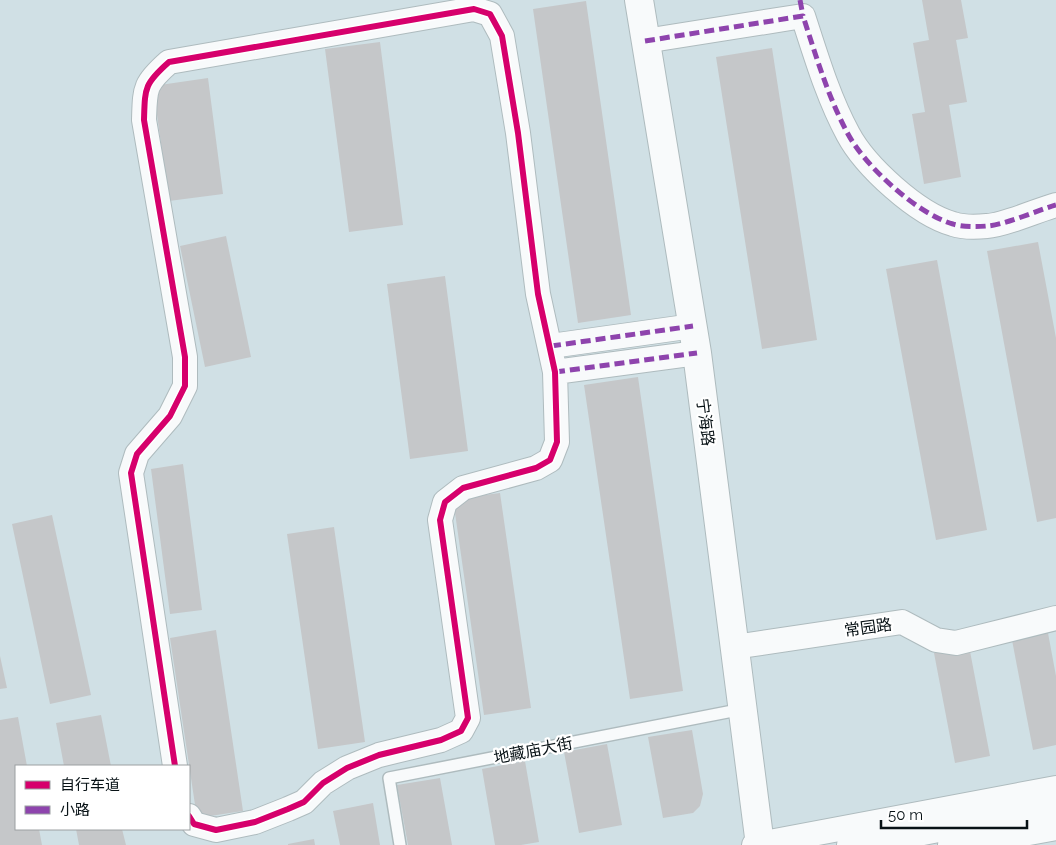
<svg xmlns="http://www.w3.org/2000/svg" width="1056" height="845" viewBox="0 0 1056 845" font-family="Raleway,'Noto Sans SC',sans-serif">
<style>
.building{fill:#c5c7c9}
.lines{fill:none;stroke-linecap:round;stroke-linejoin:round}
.service-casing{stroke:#aebbbe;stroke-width:14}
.minor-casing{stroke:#aebbbe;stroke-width:26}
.tertiary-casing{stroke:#aebbbe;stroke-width:30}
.primary-casing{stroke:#aebbbe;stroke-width:30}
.service{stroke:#f8fafb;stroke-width:11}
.minor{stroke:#f8fafb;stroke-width:24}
.tertiary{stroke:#f8fafb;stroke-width:28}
.primary{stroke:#f8fafb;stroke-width:28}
.quiet{stroke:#8e44ad;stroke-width:5;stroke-dasharray:10 5;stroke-linecap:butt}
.cycleway-casing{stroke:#fff;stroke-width:9}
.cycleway{stroke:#d6006c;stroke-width:6}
.labels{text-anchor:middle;stroke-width:4.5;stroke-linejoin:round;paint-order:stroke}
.street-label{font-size:16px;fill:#081216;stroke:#fff}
</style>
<rect width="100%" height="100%" fill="#d0e0e5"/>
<!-- building -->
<path class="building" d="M 922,0 L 961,0 L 968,38 L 956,40 L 967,102 L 949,105 L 961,177 L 924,184 L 912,114 L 925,112 L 913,43 L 929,40 Z
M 586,1 L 631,315 L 578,323 L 533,9 Z
M 380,42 L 403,225 L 349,232 L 325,49 Z
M 772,48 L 817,340 L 762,349 L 716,57 Z
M 208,78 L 223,194 L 169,201 L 153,86 Z
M 226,236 L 251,357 L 205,367 L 180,246 Z
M 1038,242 L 1056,338 L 1056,518 L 1037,522 L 987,251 Z
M 937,260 L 987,530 L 936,540 L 886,269 Z
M 445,276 L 468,451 L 410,459 L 387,284 Z
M 638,377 L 683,691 L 630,699 L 584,385 Z
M 183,464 L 202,610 L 170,614 L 151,469 Z
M 500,493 L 531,708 L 484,715 L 453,499 Z
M 52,515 L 91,695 L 50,704 L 12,524 Z
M 334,527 L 365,742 L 318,749 L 287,534 Z
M 216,630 L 243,811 L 197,818 L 170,638 Z
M 1048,633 L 1056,676 L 1056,745 L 1033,750 L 1012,640 Z
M 969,646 L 990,756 L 955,763 L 934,653 Z
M 0,656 L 7,688 L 0,689 Z
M 101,715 L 111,766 L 64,766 L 56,723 Z
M 18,717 L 27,766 L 16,766 L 16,829 L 39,829 L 42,845 L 0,845 L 0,720 Z
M 692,730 L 703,794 L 700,806 L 693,813 L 663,818 L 648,737 Z
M 607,744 L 622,825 L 579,833 L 564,752 Z
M 525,761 L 539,842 L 521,845 L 495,845 L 482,769 Z
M 440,778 L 452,845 L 408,845 L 397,785 Z
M 373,803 L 380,845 L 340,845 L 333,811 Z
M 76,829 L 122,829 L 126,845 L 79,845 Z
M 314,839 L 315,845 L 288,845 L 288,844 Z"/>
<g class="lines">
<defs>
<path id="service" d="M 400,845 L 389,778 L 743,709"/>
<path id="minor" d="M 645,41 L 803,16 C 816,56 828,97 848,134 C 865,166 917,214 953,224 C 962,227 977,227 987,226 C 1005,225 1038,210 1056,205
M 551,346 L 693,326
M 555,372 L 697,353
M 734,647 L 902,622 L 936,640 L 956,643 L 1056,618
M 175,766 L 131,473 L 137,454 L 170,416 L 185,386 L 185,357 L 144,120 C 145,88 144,84 169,62 L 474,9 L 490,14 L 502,36 L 518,133 L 538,294 L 555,372 L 557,442 L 550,460 L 536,468 L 463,488 L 445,502 L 440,520 L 468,718 L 461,731 L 441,740 L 379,755 L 347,768 L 323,783 L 304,802 L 288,809 L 255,822 L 216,830 L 194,824 L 189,816
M 754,845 L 1056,788"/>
<path id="tertiary" d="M 639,0 L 697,353 L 760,845"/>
<path id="primary" d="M 851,845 L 1056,805
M 952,845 L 1056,826"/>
</defs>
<!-- service casing -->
<use href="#service" class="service-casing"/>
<!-- minor casing -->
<use href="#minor" class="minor-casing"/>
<!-- tertiary casing -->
<use href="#tertiary" class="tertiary-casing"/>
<!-- primary casing -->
<use href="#primary" class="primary-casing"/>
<!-- service -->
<use href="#service" class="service"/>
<!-- minor -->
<use href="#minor" class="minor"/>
<!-- tertiary -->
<use href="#tertiary" class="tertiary"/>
<!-- primary -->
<use href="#primary" class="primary"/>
<!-- quiet -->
<path class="quiet" d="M 800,0 L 803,16
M 645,41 L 803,16 C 816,56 828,97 848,134 C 865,166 917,214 953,224 C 962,227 977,227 987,226 C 1005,225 1038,210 1056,205
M 551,346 L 693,326
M 555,372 L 697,353"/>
<defs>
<path id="cycleway" d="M 175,766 L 131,473 L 137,454 L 170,416 L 185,386 L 185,357 L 144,120 C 145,88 144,84 169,62 L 474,9 L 490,14 L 502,36 L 518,133 L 538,294 L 555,372 L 557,442 L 550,460 L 536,468 L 463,488 L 445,502 L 440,520 L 468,718 L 461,731 L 441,740 L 379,755 L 347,768 L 323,783 L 304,802 L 288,809 L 255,822 L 216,830 L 194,824 L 189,816"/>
</defs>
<!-- cycleway casing -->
<use href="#cycleway" class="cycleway-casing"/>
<!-- cycleway -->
<use href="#cycleway" class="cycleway"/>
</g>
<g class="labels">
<!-- street labels -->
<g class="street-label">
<text transform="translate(706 422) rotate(83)" y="6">宁海路</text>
<text transform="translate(868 627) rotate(-8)" y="6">常园路</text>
<text transform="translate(533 750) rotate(-11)" y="6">地藏庙大街</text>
</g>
</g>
<!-- legend -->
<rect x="15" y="765" width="175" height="65" fill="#ffffff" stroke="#9ca0a2"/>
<rect x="25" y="781" width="25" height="8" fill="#d6006c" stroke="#9ca0a2"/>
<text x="60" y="790" font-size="15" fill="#081216">自行车道</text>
<rect x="25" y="806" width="25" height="8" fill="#8e44ad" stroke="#9ca0a2"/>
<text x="60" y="815" font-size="15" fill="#081216">小路</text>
<!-- scale -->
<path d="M881 820v8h146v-8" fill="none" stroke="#081216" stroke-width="2.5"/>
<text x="888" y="820" font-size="15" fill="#081216" stroke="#ffffff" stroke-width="4" paint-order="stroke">50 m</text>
</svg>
